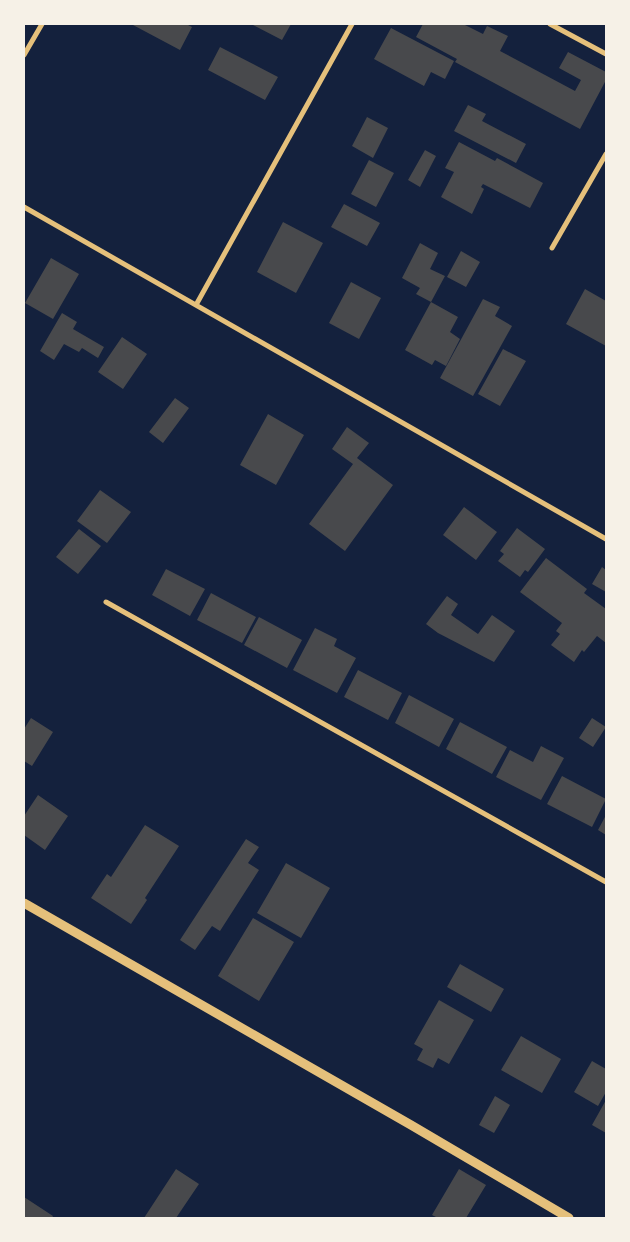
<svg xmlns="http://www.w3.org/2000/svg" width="630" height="1242" viewBox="0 0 630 1242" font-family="'PT Sans Narrow',sans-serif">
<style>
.building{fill:#48494c}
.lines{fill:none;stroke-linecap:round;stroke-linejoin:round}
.minor{stroke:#e5c07b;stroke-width:5}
.tertiary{stroke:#e5c07b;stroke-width:9}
</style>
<rect width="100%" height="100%" fill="#14213d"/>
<!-- building -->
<path class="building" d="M 134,24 L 186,24 L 192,27 L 180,50 L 133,25 Z
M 251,24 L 291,24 L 282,40 Z
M 423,24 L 463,24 L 483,34 L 487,26 L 508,36 L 500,51 L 575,91 L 581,80 L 559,68 L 568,52 L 606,72 L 606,80 L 580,129 L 455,62 L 457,59 L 416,37 Z
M 391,28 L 454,61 L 445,79 L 431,72 L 424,86 L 374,59 Z
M 220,47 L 278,77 L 265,100 L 208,70 Z
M 468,105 L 486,114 L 482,121 L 526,144 L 516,163 L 454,131 Z
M 367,117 L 388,128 L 373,158 L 352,146 Z
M 459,142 L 495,161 L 497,158 L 543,183 L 530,208 L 483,184 L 481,187 L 484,189 L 472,214 L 441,197 L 454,172 L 445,168 Z
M 425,150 L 436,156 L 420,187 L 408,180 Z
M 369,160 L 394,173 L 376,207 L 351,194 Z
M 344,204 L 380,223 L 367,246 L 331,227 Z
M 283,222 L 323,243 L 296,293 L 257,272 Z
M 420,243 L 438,253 L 430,269 L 445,276 L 431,302 L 458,317 L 450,332 L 460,339 L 446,366 L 435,360 L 432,365 L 405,350 L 431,302 L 416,294 L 420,288 L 402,278 Z
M 461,251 L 480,262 L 466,287 L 447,277 Z
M 51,258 L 79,274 L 53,319 L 25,303 Z
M 351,282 L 381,298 L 359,339 L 329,323 Z
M 585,289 L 606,301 L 606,346 L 566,324 Z
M 483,299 L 500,307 L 495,316 L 512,326 L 473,396 L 440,378 Z
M 62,313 L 77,322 L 73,329 L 104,347 L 98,358 L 82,348 L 79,352 L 64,344 L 54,360 L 40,351 Z
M 122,337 L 147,354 L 123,389 L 98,372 Z
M 503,349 L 526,361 L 500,406 L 478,394 Z
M 175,398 L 189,408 L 163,443 L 149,432 Z
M 268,414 L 304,435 L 276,485 L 240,465 Z
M 347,427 L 369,443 L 357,458 L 393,485 L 345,551 L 309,524 L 353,464 L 332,449 Z
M 100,490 L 131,512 L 107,543 L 77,521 Z
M 464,507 L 497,532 L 476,560 L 443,535 Z
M 517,528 L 545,549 L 528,572 L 525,570 L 520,577 L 498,561 L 504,554 L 500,551 Z
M 79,529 L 101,546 L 78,574 L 56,557 Z
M 546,558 L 587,589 L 584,593 L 606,609 L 606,643 L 597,636 L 584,652 L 582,650 L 574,662 L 551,645 L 560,634 L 556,631 L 562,623 L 520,592 Z
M 602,567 L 606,570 L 606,592 L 592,584 Z
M 166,569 L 205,589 L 190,616 L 152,595 Z
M 211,593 L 256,617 L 242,643 L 197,620 Z
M 447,596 L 458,604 L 451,615 L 478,634 L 492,615 L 515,631 L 494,662 L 438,633 L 426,624 Z
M 259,617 L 302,640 L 287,668 L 244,645 Z
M 315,628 L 337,639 L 334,646 L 356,658 L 337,693 L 293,670 Z
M 358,670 L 402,693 L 388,720 L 344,697 Z
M 409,695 L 454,719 L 439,747 L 395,723 Z
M 31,718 L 53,732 L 32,766 L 24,761 L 24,729 Z
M 592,718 L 606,727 L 593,747 L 579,738 Z
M 460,722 L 507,747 L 492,774 L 446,749 Z
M 541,746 L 564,758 L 541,800 L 496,777 L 510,750 L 533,762 Z
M 562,776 L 606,799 L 592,827 L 547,804 Z
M 38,795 L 68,816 L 45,850 L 24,835 L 24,816 Z
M 606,815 L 606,835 L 598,830 Z
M 145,825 L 179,846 L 145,898 L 147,900 L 131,924 L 91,898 L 107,874 L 111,877 Z
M 246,839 L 259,847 L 248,863 L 259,870 L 220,931 L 212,926 L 195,950 L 180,940 Z
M 286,863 L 330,888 L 301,938 L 257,913 Z
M 253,918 L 294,942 L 259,1001 L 218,976 Z
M 460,964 L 504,989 L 491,1012 L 447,987 Z
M 439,1000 L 474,1020 L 449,1064 L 438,1058 L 433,1068 L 417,1060 L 423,1049 L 414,1044 Z
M 521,1036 L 561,1059 L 542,1093 L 501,1070 Z
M 592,1061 L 606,1069 L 606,1092 L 598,1106 L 574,1092 Z
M 495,1096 L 510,1105 L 494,1133 L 479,1125 Z
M 606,1100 L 606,1133 L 592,1125 Z
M 176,1169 L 199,1184 L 176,1218 L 144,1218 Z
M 459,1169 L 486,1185 L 466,1218 L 438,1218 L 432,1215 Z
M 24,1197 L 53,1216 L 52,1218 L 24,1218 Z"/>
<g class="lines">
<!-- minor -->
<path class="minor" d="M 550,24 L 606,54
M 24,55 L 42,24
M 24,207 L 606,539
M 552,248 L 606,154
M 196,305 L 352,24
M 106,602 L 606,882"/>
<!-- tertiary -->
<path class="tertiary" d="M 24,903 L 411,1125 L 569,1218"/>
</g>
<!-- border -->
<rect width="630" height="1242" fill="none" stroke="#f6f1e7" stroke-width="50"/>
</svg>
